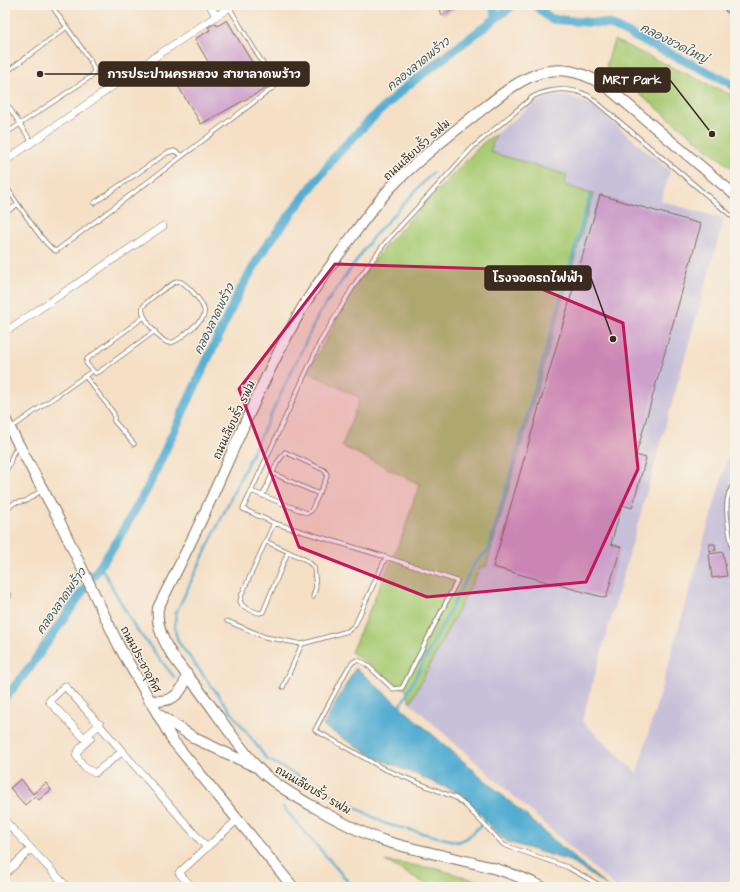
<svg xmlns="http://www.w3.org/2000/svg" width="740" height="892" viewBox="0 0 740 892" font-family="'Architects Daughter','Playpen Sans Thai',sans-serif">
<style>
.industrial{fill:#c7c0d9}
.green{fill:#a9cb74;stroke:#727a49}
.water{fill:#55aed2;stroke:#486c78}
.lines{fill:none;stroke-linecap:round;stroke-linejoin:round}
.stream{stroke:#55aed2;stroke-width:2.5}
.canal{stroke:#55aed2;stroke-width:9}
.building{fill:#cda0cb}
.lane-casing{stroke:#7c6a59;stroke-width:5}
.street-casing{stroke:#7c6a59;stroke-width:8}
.secondary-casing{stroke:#7c6a59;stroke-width:12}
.lane{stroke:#fff;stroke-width:3.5}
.street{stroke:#fff;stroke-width:7}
.secondary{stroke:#fff;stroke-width:10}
.marked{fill:#c2185b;fill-opacity:0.2;stroke:#c2185b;stroke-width:3;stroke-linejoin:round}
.labels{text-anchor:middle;stroke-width:3;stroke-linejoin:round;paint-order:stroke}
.street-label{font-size:11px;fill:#3b2a1e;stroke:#f7f3e8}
.water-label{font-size:12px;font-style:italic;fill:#44585d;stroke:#f7f3e8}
.leader{fill:none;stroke:#3b2a1e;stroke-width:1.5}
.callout-dot{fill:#3b2a1e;stroke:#f7f3e8;stroke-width:1.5}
.callout{fill:#3b2a1e;stroke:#3b2a1e;stroke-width:1.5}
.callout-label{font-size:12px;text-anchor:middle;font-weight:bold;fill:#fff}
</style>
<rect width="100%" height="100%" fill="#f7f3e8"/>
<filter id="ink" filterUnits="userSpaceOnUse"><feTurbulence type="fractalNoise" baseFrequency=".025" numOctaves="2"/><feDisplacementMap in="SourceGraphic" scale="8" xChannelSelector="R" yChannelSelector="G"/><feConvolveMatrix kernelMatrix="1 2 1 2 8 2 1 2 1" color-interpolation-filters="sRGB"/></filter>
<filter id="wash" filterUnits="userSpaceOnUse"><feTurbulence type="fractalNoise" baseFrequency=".012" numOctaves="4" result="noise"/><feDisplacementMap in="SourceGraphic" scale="16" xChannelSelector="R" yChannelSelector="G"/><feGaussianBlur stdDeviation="0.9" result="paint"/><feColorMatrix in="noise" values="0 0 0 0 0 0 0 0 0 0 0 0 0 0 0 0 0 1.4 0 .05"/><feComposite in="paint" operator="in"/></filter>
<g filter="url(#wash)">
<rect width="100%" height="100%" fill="#f5e0c6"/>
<!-- industrial -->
<path class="industrial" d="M 553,96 L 572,97 L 592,105 L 670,171 L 661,201 L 724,219 L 582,721 L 637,773 L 735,432 L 735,887 L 615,887 L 410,703 L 481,566 L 486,567 L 593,194 L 564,185 L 566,175 L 490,152 L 496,134 L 534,103 Z"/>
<!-- green -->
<path class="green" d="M 614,40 L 735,97 L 735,171 L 606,67 Z
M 496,134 L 490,152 L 567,175 L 564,185 L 593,194 L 486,567 L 481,566 L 410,703 L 406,690 L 351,652 L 403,534 L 419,484 L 342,446 L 360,398 L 308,372 L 357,283 L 386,245 L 484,142 Z
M 385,861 L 438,869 L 497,887 L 432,887 Z"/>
<!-- water -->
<path class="water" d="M 355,669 L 357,669 L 607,886 L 570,861 L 508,842 L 500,836 L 463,795 L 373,756 L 323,726 Z"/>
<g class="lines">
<!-- stream -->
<path class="stream" d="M 433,172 L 373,237 L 319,314 L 176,613 C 174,626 174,636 182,647 L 267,759 L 386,824 L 458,842 L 467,838 L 487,820
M 100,565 L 134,626 L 174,677
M 400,707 L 474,564 L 488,551 L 590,195
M 283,807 L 353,887"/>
<!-- canal -->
<path class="canal" d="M 492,5 L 497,16
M 535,5 L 551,19 L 609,24 L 728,82 L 735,87
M 5,698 L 28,670 L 114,546 L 147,489 L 238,294 L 264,249 L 336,155 L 371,119 L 407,86 L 513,5"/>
</g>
<g id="blocks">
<!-- building -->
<path class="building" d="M 438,5 L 463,5 L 442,15 Z
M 729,5 L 735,5 L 735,18 L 725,11 Z
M 227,20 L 267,88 L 201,124 L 178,86 L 211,67 L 195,39 L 210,30 L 208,27 L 216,23 L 217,26 Z
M 600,195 L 701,224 L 636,455 L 646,458 L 632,508 L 622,505 L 611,544 L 621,547 L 606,598 L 493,567 Z
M 709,544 L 715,544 L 716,550 L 709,551 Z
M 723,552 L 727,576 L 712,578 L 709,554 Z
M 21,779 L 33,794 L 46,783 L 51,790 L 39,800 L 35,796 L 25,805 L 10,788 Z
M 5,853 L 10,859 L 5,863 Z"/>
</g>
</g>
<g filter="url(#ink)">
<use href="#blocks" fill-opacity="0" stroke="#7c6a59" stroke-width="1"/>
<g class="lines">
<defs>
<path id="lane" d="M 5,73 L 67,27
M 5,101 L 31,141
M 5,134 L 92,76 L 94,70 L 90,60 L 51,5
M 5,185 C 13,196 45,248 56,251 L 274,87 L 274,82 L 229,7
M 94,203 L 167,153 L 174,151 L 182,155
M 5,213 L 18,204
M 177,281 C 186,281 201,301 204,309 C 205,313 204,316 202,319 C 195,325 179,342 170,343 C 161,343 139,315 143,307 C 147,299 169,286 177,281 Z
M 144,317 L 87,359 L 86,363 L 95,373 L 99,372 L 155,331
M 85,376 L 109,407 L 114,414 L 114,421 L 134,444
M 11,428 L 92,371
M 5,471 C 13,464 9,453 19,447
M 272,473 L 319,494
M 735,484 C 718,498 732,541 735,561
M 251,491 L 307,513 L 311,511 L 326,479 L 327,474 L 324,470 L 285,452 L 277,463 L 263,495
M 5,511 L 14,503 L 26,501 L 42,490
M 274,523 L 242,594 L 240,601 L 242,605 L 248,609 L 259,613 L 263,612 L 288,552
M 265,541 L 306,560 L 314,567 L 316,587 L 313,597
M 227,621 L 265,637 L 302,644 L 348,631 L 355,625 L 386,557
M 283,687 L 302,644
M 603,887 L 567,867 L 504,845 L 466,806 L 456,798 L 384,769 L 315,730 L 348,668 L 353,662 L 357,660 L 365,663 L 393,689 L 402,688 L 457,581 L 386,557 L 274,523 L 243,509 L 320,342 L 356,282 L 385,243 L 473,147 L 534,96 C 553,88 570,87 589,96 L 735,219"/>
<path id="street" d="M 210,5 L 216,16
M 5,161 L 152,59 L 233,5
M 5,332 L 163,226
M 5,598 L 8,596
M 100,724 L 84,738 L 49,701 L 65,686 L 207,848
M 91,738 L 81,747 L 76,755 L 85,768 L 95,773 L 123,751
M 5,821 L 67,887
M 5,874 L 31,849
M 192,887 L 179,873 L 237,820"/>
<path id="secondary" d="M 5,419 L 58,518 L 119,646 L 173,741 L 293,887
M 149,700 C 170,704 183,695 187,674
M 158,714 L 196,739 L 256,767
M 542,887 C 493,862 437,857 385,841 C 355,831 277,790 257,767 C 236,743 218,715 199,690 C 181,667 154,639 158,608 C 176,572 194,537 210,501 C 239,437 266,372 300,312 C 315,286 333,262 351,238 C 363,221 376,204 390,188 C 416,161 446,138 475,115 C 520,80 551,50 607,87 L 735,195"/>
</defs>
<!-- lane casing -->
<use href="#lane" class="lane-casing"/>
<!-- street casing -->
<use href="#street" class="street-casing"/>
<!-- secondary casing -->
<use href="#secondary" class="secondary-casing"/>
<!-- lane -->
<use href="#lane" class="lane"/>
<!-- street -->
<use href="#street" class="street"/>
<!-- secondary -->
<use href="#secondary" class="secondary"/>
</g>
</g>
<!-- marked area -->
<path class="marked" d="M 335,264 L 494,269 L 623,323 L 638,469 L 586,582 L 427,597 L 299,547 L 239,389 Z"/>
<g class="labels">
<!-- street labels -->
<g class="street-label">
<text transform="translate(417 149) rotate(-42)" y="4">ถนนเลียบรั้ว รฟม.</text>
<text transform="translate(234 419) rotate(-65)" y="4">ถนนเลียบรั้ว รฟม.</text>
<text transform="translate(141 659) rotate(62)" y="4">ถนนประชาอุทิศ</text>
<text transform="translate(314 790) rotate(30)" y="4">ถนนเลียบรั้ว รฟม.</text>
</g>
<!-- water labels -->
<g class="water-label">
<text transform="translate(674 43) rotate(27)" y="4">คลองชวดใหญ่</text>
<text transform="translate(418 64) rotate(-39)" y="4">คลองลาดพร้าว</text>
<text transform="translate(214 319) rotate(-64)" y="4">คลองลาดพร้าว</text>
<text transform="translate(61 601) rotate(-55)" y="4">คลองลาดพร้าว</text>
</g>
</g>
<!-- callouts -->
<path class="leader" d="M40 74L99 74M712 134L670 80M613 339L591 278"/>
<g class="callout-dot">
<circle cx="40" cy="74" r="4"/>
<circle cx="712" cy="134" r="4"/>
<circle cx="613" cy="339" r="4"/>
</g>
<g class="callout">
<rect x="99" y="62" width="210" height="24" rx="4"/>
<rect x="595" y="68" width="75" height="24" rx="4"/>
<rect x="485" y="266" width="106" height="24" rx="4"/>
</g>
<g class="callout-label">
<text x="204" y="78">การประปานครหลวง สาขาลาดพร้าว</text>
<text x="632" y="84">MRT Park</text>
<text x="538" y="282">โรงจอดรถไฟฟ้า</text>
</g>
<!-- margin -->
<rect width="740" height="892" fill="none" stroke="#f7f3e8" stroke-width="20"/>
</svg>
